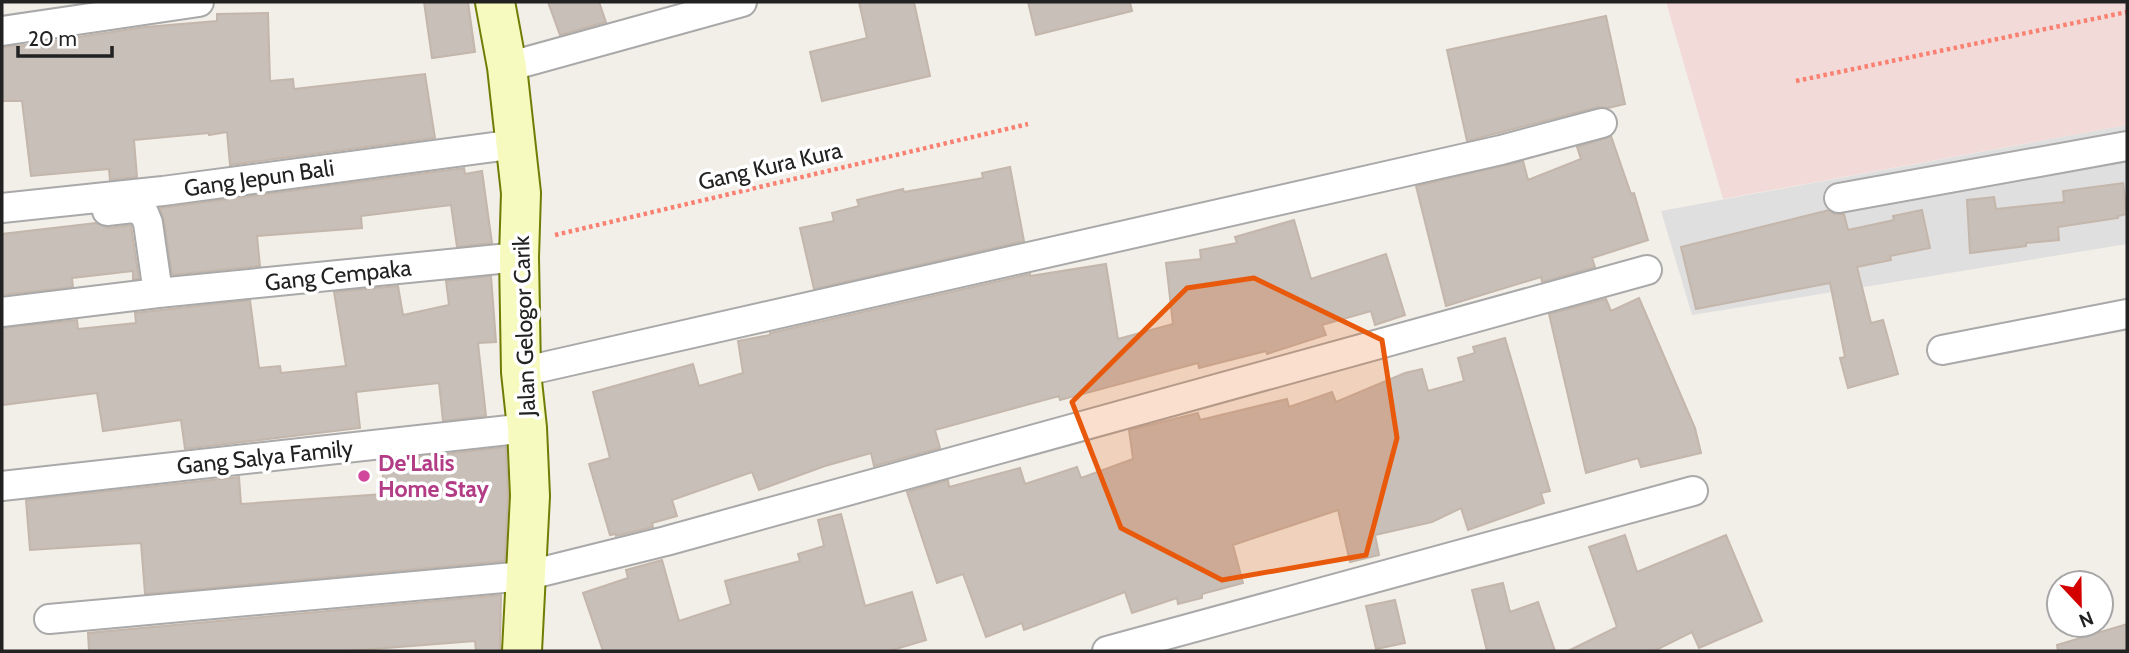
<svg xmlns="http://www.w3.org/2000/svg" width="2129" height="653" viewBox="0 0 2129 653" font-family="Cabin,sans-serif">
<style>
.residential{fill:#e0dfdf}
.commercial{fill:#f2dad9}
.building{fill:#c7bfb8;stroke:#c4b6ab;stroke-width:2}
.lines{fill:none;stroke-linecap:round;stroke-linejoin:round}
.street-casing{stroke:#a9a9a9;stroke-width:32}
.secondary-casing{stroke:#707d05;stroke-width:42}
.path{stroke:#fa8072;stroke-width:4.5;stroke-dasharray:3.5 3.5;stroke-linecap:butt}
.street{stroke:#fff;stroke-width:28}
.secondary{stroke:#f7fabf;stroke-width:38}
.marked{fill:#e8590c;fill-opacity:0.2;stroke:#e8590c;stroke-width:5;stroke-linejoin:round}
.hotel-dot{fill:#d1479c;stroke:#fff;stroke-width:2.5}
.labels{text-anchor:middle;stroke-width:7;stroke-linejoin:round;paint-order:stroke}
.street-label{font-size:23px;fill:#222;stroke:#fff}
.hotel-label{font-size:23px;font-weight:bold;fill:#b23c85;stroke:#fff;text-anchor:start}
</style>
<rect width="100%" height="100%" fill="#f2efe9"/>
<!-- residential -->
<path class="residential" d="M 2127,125 L 2127,244 L 1692,315 L 1661,211 Z"/>
<!-- commercial -->
<path class="commercial" d="M 1666,2 L 2127,2 L 2127,125 L 1723,199 Z"/>
<!-- building -->
<path class="building" d="M 424,2 L 468,2 L 475,52 L 432,58 Z
M 548,2 L 599,2 L 606,22 L 560,35 Z
M 859,2 L 914,2 L 930,76 L 822,101 L 810,52 L 867,38 Z
M 1028,2 L 1130,2 L 1132,11 L 1036,35 Z
M 268,13 L 270,81 L 293,79 L 294,89 L 425,74 L 435,138 L 230,165 L 227,132 L 209,135 L 209,133 L 134,140 L 137,177 L 110,180 L 109,169 L 31,176 L 22,101 L 2,101 L 2,47 L 51,43 L 51,41 L 145,27 L 217,21 L 217,14 Z
M 1606,16 L 1625,104 L 1608,108 L 1598,107 L 1467,141 L 1447,50 Z
M 1611,136 L 1631,194 L 1634,193 L 1648,240 L 1592,258 L 1595,267 L 1542,282 L 1541,277 L 1446,306 L 1416,186 L 1523,161 L 1528,180 L 1581,159 L 1577,147 Z
M 1010,167 L 1024,241 L 814,289 L 800,228 L 834,221 L 832,213 L 859,206 L 857,200 L 903,189 L 904,192 L 983,178 L 982,173 Z
M 464,168 L 465,174 L 482,171 L 492,243 L 457,247 L 451,205 L 361,216 L 362,228 L 257,236 L 260,266 L 172,275 L 164,221 L 160,208 Z
M 2123,183 L 2127,214 L 2118,216 L 2118,218 L 2058,227 L 2059,240 L 2026,243 L 2026,246 L 1970,253 L 1967,200 L 1994,197 L 1996,209 L 2064,202 L 2063,191 Z
M 1829,210 L 1834,214 L 1844,214 L 1848,230 L 1894,220 L 1893,216 L 1922,210 L 1930,248 L 1890,256 L 1891,260 L 1857,267 L 1871,323 L 1883,320 L 1898,374 L 1848,388 L 1840,358 L 1845,357 L 1830,283 L 1696,309 L 1681,247 Z
M 1294,220 L 1311,279 L 1386,254 L 1405,315 L 1375,325 L 1371,311 L 1322,325 L 1326,335 L 1267,354 L 1266,351 L 1199,368 L 1198,363 L 1060,400 L 1059,396 L 935,430 L 940,448 L 874,466 L 871,453 L 825,466 L 759,490 L 752,472 L 672,500 L 677,516 L 652,523 L 653,527 L 616,536 L 616,534 L 610,535 L 589,464 L 610,458 L 593,392 L 693,364 L 699,386 L 743,373 L 738,341 L 770,335 L 770,333 L 1030,274 L 1030,276 L 1106,264 L 1118,339 L 1173,324 L 1166,263 L 1201,259 L 1200,250 L 1237,243 L 1235,237 Z
M 96,223 L 108,228 L 131,225 L 139,279 L 133,279 L 133,271 L 72,278 L 73,287 L 2,295 L 2,234 Z
M 491,276 L 496,342 L 478,343 L 486,416 L 443,421 L 439,383 L 356,392 L 360,428 L 185,449 L 181,420 L 103,431 L 97,393 L 2,405 L 2,328 L 77,320 L 78,329 L 136,323 L 135,313 L 250,300 L 259,368 L 280,366 L 281,373 L 346,366 L 334,292 L 398,286 L 403,315 L 449,305 L 446,281 Z
M 1639,298 L 1695,428 L 1701,453 L 1641,467 L 1638,458 L 1586,473 L 1549,314 L 1606,299 L 1611,311 Z
M 1505,338 L 1550,491 L 1541,493 L 1544,503 L 1468,530 L 1461,508 L 1432,522 L 1375,535 L 1379,555 L 1350,562 L 1338,510 L 1233,545 L 1243,583 L 1202,594 L 1202,598 L 1178,604 L 1177,598 L 1132,613 L 1125,592 L 1024,630 L 1022,623 L 986,637 L 963,574 L 937,583 L 907,492 L 948,480 L 949,487 L 1020,468 L 1025,484 L 1077,467 L 1081,478 L 1133,459 L 1129,430 L 1198,413 L 1200,420 L 1287,399 L 1289,407 L 1332,392 L 1336,402 L 1405,373 L 1422,369 L 1428,391 L 1464,381 L 1458,358 L 1475,353 L 1473,347 Z
M 506,447 L 508,496 L 505,561 L 145,594 L 141,543 L 30,550 L 26,500 L 239,477 L 241,504 L 384,494 L 382,461 Z
M 841,514 L 865,606 L 912,592 L 926,640 L 889,651 L 603,651 L 583,593 L 628,578 L 626,570 L 662,560 L 679,621 L 731,604 L 725,581 L 800,561 L 798,554 L 824,546 L 818,520 Z
M 1625,535 L 1637,572 L 1726,535 L 1762,621 L 1699,648 L 1692,632 L 1654,651 L 1568,651 L 1617,627 L 1589,547 Z
M 1503,583 L 1510,612 L 1538,602 L 1555,651 L 1487,651 L 1472,590 Z
M 501,595 L 500,651 L 476,651 L 475,641 L 348,651 L 89,651 L 88,633 Z
M 1395,600 L 1405,643 L 1376,649 L 1366,606 Z
M 2127,624 L 2127,651 L 2058,651 L 2057,645 Z"/>
<g class="lines">
<defs>
<path id="street" d="M 2,31 L 199,2
M 507,67 L 742,2
M 1839,198 L 2127,146
M 2,208 L 163,191 L 516,144
M 107,211 L 133,208 L 144,213 L 148,223 L 158,293
M 2,312 L 158,293 L 519,257
M 1942,350 L 2127,314
M 521,372 L 1501,150 L 1602,123
M 2,486 L 527,428
M 49,619 L 525,576 L 666,541 L 1647,270
M 1107,651 L 1693,491"/>
<path id="secondary" d="M 495,2 L 507,67 L 521,193 L 519,257 L 521,372 L 527,428 L 530,496 L 522,651"/>
</defs>
<!-- street casing -->
<use href="#street" class="street-casing"/>
<!-- secondary casing -->
<use href="#secondary" class="secondary-casing"/>
<!-- path -->
<path class="path" d="M 1796,81 L 2127,12
M 555,235 L 1028,124"/>
<!-- street -->
<use href="#street" class="street"/>
<!-- secondary -->
<use href="#secondary" class="secondary"/>
</g>
<!-- marked area -->
<path class="marked" d="M 1254,278 L 1382,340 L 1397,438 L 1366,555 L 1222,580 L 1121,528 L 1072,402 L 1187,288 Z"/>
<!-- markers -->
<circle class="hotel-dot" cx="364" cy="476" r="7"/>
<g class="labels">
<!-- street labels -->
<g class="street-label">
<text transform="translate(770 166) rotate(-13)" y="8">Gang Kura Kura</text>
<text transform="translate(259 178) rotate(-8)" y="8">Gang Jepun Bali</text>
<text transform="translate(338 275) rotate(-6)" y="8">Gang Cempaka</text>
<text transform="translate(524 326) rotate(-92)" y="8">Jalan Gelogor Carik</text>
<text transform="translate(265 457) rotate(-6)" y="8">Gang Salya Family</text>
</g>
<!-- hotel labels -->
<g class="hotel-label">
<text x="378" y="471">De'Lalis<tspan x="378" dy="26">Home Stay</tspan></text>
</g>
</g>
<!-- border -->
<rect width="2129" height="653" fill="none" stroke="#222222" stroke-width="7"/>
<!-- north arrow -->
<g transform="translate(2080 604) rotate(158)"><circle r="33" fill="#ffffff" stroke="#a7a7a7" stroke-width="2"/>
<path d="M0-5L12 26L0 18L-12 26Z" fill="#d40000"/>
<text y="-10" font-size="19" font-weight="bold" text-anchor="middle" fill="#222222">N</text>
</g>
<!-- scale -->
<path d="M18 46v10h94v-10" fill="none" stroke="#222222" stroke-width="3.5"/>
<text x="28" y="46" font-size="21" fill="#222222" stroke="#ffffff" stroke-width="5" paint-order="stroke">20 m</text>
</svg>
